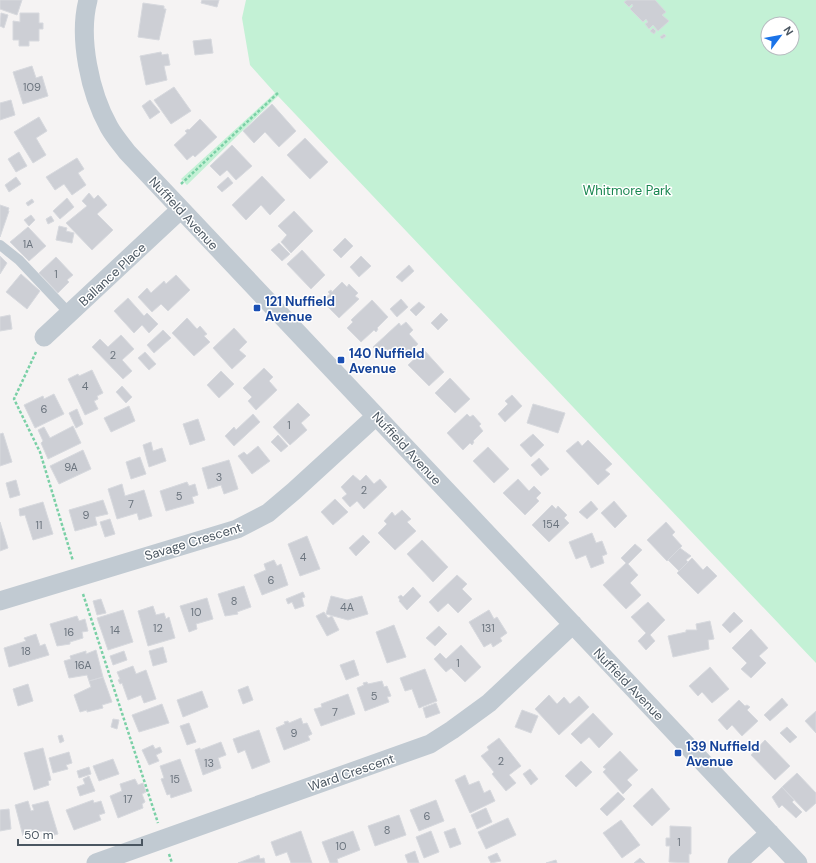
<svg xmlns="http://www.w3.org/2000/svg" width="816" height="863" viewBox="0 0 816 863" font-family="'DM Sans',sans-serif">
<style>
.green{fill:#c3f1d5;fill-rule:evenodd}
.building{fill:#cdcfd5;stroke:#d7d9de}
.lines{fill:none;stroke-linecap:round;stroke-linejoin:round}
.path{stroke:#7ad0a6;stroke-width:2.5;stroke-dasharray:3 2;stroke-linecap:butt}
.service{stroke:#c1cad2;stroke-width:10}
.minor{stroke:#c1cad2;stroke-width:19}
.transit-dot{fill:#1a4fb4;stroke:#fff;stroke-width:1.5}
.labels{text-anchor:middle;stroke-width:3;stroke-linejoin:round;paint-order:stroke}
.number-label{font-size:11px;fill:#6b747e}
.park-label{font-size:13px;fill:#17864f;stroke:#fff}
.street-label{font-size:13px;fill:#4a5661;stroke:#fff}
.transit-label{font-size:13px;font-weight:bold;fill:#164399;stroke:#fff;text-anchor:start}
</style>
<rect width="100%" height="100%" fill="#f5f3f3"/>
<!-- green -->
<path class="green" d="M 246,0 L 816,0 L 816,663 L 278,96 L 187,185 L 181,179 L 275,93 L 250,65 L 242,18 ZM 768,24 L 792,24 L 792,48 L 768,48 Z"/>
<!-- building -->
<path class="building" d="M 0,0 L 22,0 L 17,15 L 0,9 Z
M 202,0 L 219,0 L 217,7 L 201,3 Z
M 627,0 L 655,0 L 666,12 L 662,15 L 669,21 L 658,31 L 653,25 L 649,29 L 645,24 L 648,22 L 646,19 L 643,22 L 630,9 L 633,6 L 632,4 L 629,7 L 624,2 Z
M 143,3 L 164,6 L 164,9 L 166,9 L 159,40 L 138,37 Z
M 1,13 L 8,15 L 4,28 L 0,26 Z
M 20,13 L 39,13 L 39,23 L 43,23 L 43,29 L 39,29 L 39,41 L 29,41 L 29,46 L 19,46 L 19,40 L 13,40 L 13,21 L 20,22 Z
M 653,28 L 656,31 L 654,34 L 650,31 Z
M 664,34 L 666,36 L 662,39 L 660,37 Z
M 211,39 L 213,53 L 195,55 L 193,41 Z
M 161,52 L 162,55 L 168,54 L 170,65 L 164,66 L 167,80 L 146,85 L 140,56 Z
M 32,66 L 36,78 L 42,76 L 48,96 L 23,104 L 13,72 Z
M 174,87 L 191,111 L 171,124 L 154,100 Z
M 11,100 L 15,115 L 0,120 L 0,103 Z
M 150,100 L 160,112 L 150,119 L 142,106 Z
M 272,104 L 296,131 L 279,147 L 265,132 L 254,143 L 243,131 Z
M 39,117 L 47,131 L 36,138 L 46,155 L 33,163 L 14,132 Z
M 200,119 L 217,137 L 195,157 L 193,155 L 187,160 L 174,145 L 187,133 L 185,131 L 188,129 L 189,130 Z
M 305,138 L 328,162 L 310,179 L 287,155 Z
M 232,145 L 252,166 L 236,180 L 227,170 L 220,176 L 210,166 Z
M 19,152 L 27,166 L 16,172 L 8,159 Z
M 77,158 L 84,169 L 78,173 L 86,185 L 72,195 L 64,184 L 55,190 L 46,177 Z
M 262,176 L 285,200 L 270,215 L 261,205 L 246,220 L 232,205 Z
M 16,177 L 21,184 L 9,192 L 5,185 Z
M 228,177 L 233,183 L 222,192 L 217,187 Z
M 89,193 L 94,199 L 98,195 L 107,205 L 97,214 L 113,230 L 92,250 L 66,223 L 87,206 L 82,201 Z
M 67,198 L 74,207 L 60,219 L 53,211 Z
M 32,199 L 34,202 L 28,206 L 26,203 Z
M 0,205 L 9,208 L 8,211 L 9,211 L 0,237 Z
M 294,211 L 313,231 L 291,253 L 281,242 L 287,235 L 278,226 Z
M 31,215 L 35,220 L 29,226 L 24,220 Z
M 51,216 L 54,221 L 48,224 L 46,219 Z
M 59,226 L 67,228 L 66,231 L 74,233 L 72,243 L 56,240 Z
M 28,227 L 46,246 L 29,261 L 10,242 Z
M 345,238 L 353,246 L 341,258 L 333,250 Z
M 279,243 L 290,254 L 282,261 L 271,250 Z
M 302,250 L 325,275 L 311,289 L 287,264 Z
M 0,256 L 7,263 L 0,274 Z
M 361,256 L 371,266 L 359,277 L 350,267 Z
M 56,257 L 73,275 L 67,280 L 69,282 L 58,293 L 39,273 Z
M 409,265 L 414,271 L 402,282 L 396,277 Z
M 21,274 L 40,291 L 27,309 L 6,292 Z
M 176,275 L 190,290 L 168,311 L 161,304 L 152,312 L 138,297 L 147,288 L 151,293 L 164,281 L 166,284 Z
M 342,282 L 347,287 L 349,284 L 358,293 L 355,296 L 359,299 L 339,318 L 322,301 L 330,294 L 328,292 L 331,290 L 332,292 Z
M 128,298 L 144,316 L 147,313 L 158,324 L 149,333 L 142,325 L 134,333 L 114,311 Z
M 401,299 L 408,307 L 397,317 L 390,309 Z
M 372,300 L 388,317 L 377,328 L 378,329 L 376,332 L 374,330 L 361,342 L 347,328 L 353,322 L 351,320 Z
M 419,302 L 425,307 L 416,316 L 410,310 Z
M 441,313 L 448,320 L 438,330 L 431,323 Z
M 10,315 L 12,329 L 0,331 L 0,317 Z
M 187,318 L 197,329 L 200,326 L 207,334 L 204,336 L 210,342 L 194,356 L 172,333 Z
M 406,322 L 413,330 L 409,334 L 418,344 L 403,359 L 393,349 L 384,358 L 373,347 L 399,323 L 401,326 Z
M 234,328 L 247,342 L 239,350 L 246,356 L 232,369 L 213,348 Z
M 163,330 L 171,338 L 154,353 L 147,345 Z
M 121,335 L 134,349 L 122,360 L 132,371 L 123,379 L 92,347 L 100,339 L 108,347 Z
M 424,350 L 444,372 L 429,386 L 408,365 Z
M 145,352 L 156,364 L 149,370 L 138,358 Z
M 264,368 L 273,377 L 269,381 L 277,390 L 256,410 L 248,401 L 252,397 L 243,388 Z
M 92,370 L 103,393 L 97,396 L 98,399 L 94,401 L 98,409 L 85,415 L 68,379 L 78,374 L 79,376 Z
M 221,371 L 234,384 L 219,398 L 207,385 Z
M 450,378 L 470,399 L 455,413 L 435,393 Z
M 122,386 L 132,397 L 126,403 L 116,392 Z
M 54,394 L 64,414 L 35,428 L 24,405 L 43,396 L 44,399 Z
M 512,395 L 522,406 L 505,422 L 498,414 L 508,404 L 505,401 Z
M 298,403 L 310,415 L 301,423 L 307,430 L 290,445 L 273,427 Z
M 533,404 L 565,413 L 558,433 L 527,423 Z
M 129,406 L 135,421 L 111,432 L 104,418 Z
M 77,409 L 83,424 L 76,428 L 69,413 Z
M 253,414 L 260,422 L 234,446 L 225,436 L 234,427 L 236,430 Z
M 467,414 L 470,417 L 473,415 L 481,424 L 479,426 L 483,431 L 473,441 L 474,442 L 472,445 L 470,443 L 463,450 L 447,433 Z
M 198,419 L 205,440 L 190,445 L 183,424 Z
M 73,426 L 81,443 L 48,459 L 41,443 L 43,441 L 38,430 L 44,427 L 50,438 Z
M 3,433 L 12,462 L 0,466 L 0,434 Z
M 533,434 L 544,445 L 531,457 L 520,445 Z
M 278,435 L 288,446 L 281,452 L 271,442 Z
M 588,440 L 612,464 L 605,470 L 610,474 L 598,485 L 566,451 L 578,441 L 582,446 Z
M 151,442 L 153,451 L 162,448 L 166,461 L 149,467 L 143,445 Z
M 258,446 L 270,461 L 252,474 L 238,456 L 244,452 L 247,455 Z
M 488,447 L 509,469 L 494,483 L 473,461 Z
M 83,450 L 91,469 L 59,484 L 50,466 Z
M 140,457 L 146,474 L 131,479 L 126,462 Z
M 539,458 L 549,469 L 541,476 L 531,465 Z
M 229,460 L 238,489 L 224,494 L 221,485 L 208,489 L 202,468 Z
M 353,475 L 360,481 L 366,475 L 374,484 L 380,479 L 387,487 L 364,509 L 357,501 L 350,507 L 342,498 L 347,494 L 341,487 Z
M 518,479 L 529,491 L 534,486 L 541,493 L 536,498 L 539,501 L 525,515 L 503,493 Z
M 16,480 L 20,495 L 10,498 L 6,483 Z
M 187,482 L 189,486 L 195,484 L 198,495 L 192,497 L 194,503 L 166,511 L 160,491 Z
M 122,484 L 125,496 L 144,490 L 152,516 L 139,520 L 137,513 L 117,519 L 108,489 Z
M 335,499 L 348,512 L 333,525 L 321,512 Z
M 103,500 L 108,514 L 95,517 L 97,525 L 75,531 L 69,510 Z
M 591,501 L 598,509 L 587,519 L 579,512 Z
M 614,501 L 627,516 L 615,528 L 601,513 Z
M 43,502 L 53,534 L 33,540 L 25,515 L 20,516 L 19,509 Z
M 552,505 L 556,509 L 558,506 L 567,515 L 564,518 L 569,523 L 549,542 L 532,525 Z
M 402,510 L 411,519 L 407,522 L 416,531 L 395,550 L 378,533 L 387,524 L 384,521 L 392,512 L 395,516 Z
M 110,519 L 115,534 L 105,537 L 100,522 Z
M 0,522 L 8,548 L 0,551 Z
M 666,522 L 675,532 L 672,535 L 682,546 L 667,561 L 647,540 Z
M 592,533 L 596,543 L 602,541 L 607,554 L 602,556 L 604,563 L 591,568 L 586,555 L 576,559 L 569,542 Z
M 363,535 L 370,542 L 356,556 L 349,548 Z
M 307,536 L 320,569 L 300,576 L 288,544 Z
M 422,540 L 448,567 L 433,582 L 407,554 Z
M 635,544 L 642,550 L 628,564 L 638,575 L 630,583 L 641,595 L 626,609 L 603,585 L 626,563 L 621,558 Z
M 680,548 L 691,556 L 686,560 L 688,562 L 679,571 L 668,560 Z
M 692,558 L 703,570 L 707,566 L 717,576 L 698,594 L 677,573 Z
M 274,560 L 277,566 L 281,564 L 288,585 L 262,595 L 254,575 L 266,570 L 264,564 Z
M 457,575 L 467,584 L 462,589 L 472,599 L 458,613 L 448,603 L 438,612 L 429,602 Z
M 244,586 L 251,607 L 237,612 L 238,614 L 225,616 L 218,594 Z
M 413,587 L 421,596 L 407,610 L 399,601 L 400,600 L 398,597 L 401,595 L 403,597 Z
M 303,592 L 305,597 L 302,598 L 304,606 L 295,609 L 292,602 L 288,604 L 286,599 Z
M 331,596 L 347,600 L 362,596 L 368,614 L 348,620 L 326,614 Z
M 207,598 L 213,619 L 196,624 L 197,629 L 189,632 L 180,606 Z
M 101,599 L 106,613 L 97,615 L 93,601 Z
M 648,602 L 665,620 L 650,635 L 655,641 L 646,650 L 638,641 L 646,633 L 631,617 Z
M 153,606 L 156,615 L 164,613 L 166,619 L 169,617 L 175,638 L 148,646 L 138,611 Z
M 123,610 L 133,642 L 108,650 L 97,618 Z
M 489,610 L 494,619 L 497,617 L 507,633 L 500,638 L 502,641 L 493,647 L 491,643 L 484,647 L 469,622 Z
M 324,612 L 328,618 L 332,616 L 339,630 L 327,636 L 316,616 Z
M 734,612 L 743,621 L 730,633 L 722,625 Z
M 77,616 L 79,621 L 85,619 L 88,631 L 82,632 L 83,638 L 70,642 L 70,644 L 57,646 L 50,624 Z
M 710,621 L 714,639 L 708,640 L 709,649 L 673,657 L 668,636 L 686,632 L 686,630 L 697,630 L 696,624 Z
M 394,625 L 406,657 L 387,663 L 376,632 Z
M 439,626 L 447,634 L 435,646 L 426,638 Z
M 751,629 L 768,648 L 759,656 L 766,663 L 751,678 L 741,669 L 747,663 L 732,648 Z
M 36,634 L 40,646 L 45,644 L 49,655 L 9,667 L 4,648 L 26,641 L 24,638 Z
M 461,645 L 481,667 L 465,682 L 451,668 L 446,672 L 434,659 L 440,653 L 446,659 Z
M 163,647 L 167,662 L 153,666 L 149,651 Z
M 96,650 L 103,677 L 89,681 L 87,675 L 69,678 L 64,661 L 71,659 L 70,656 L 86,651 L 86,654 Z
M 124,651 L 127,660 L 113,665 L 110,656 Z
M 354,660 L 359,675 L 346,680 L 340,665 Z
M 133,666 L 136,674 L 146,670 L 156,699 L 144,703 L 141,695 L 128,700 L 122,683 L 120,684 L 118,680 L 120,679 L 117,672 Z
M 710,667 L 729,689 L 712,703 L 702,692 L 698,696 L 689,686 Z
M 425,669 L 437,701 L 419,708 L 412,689 L 405,691 L 400,678 Z
M 103,677 L 112,702 L 102,705 L 103,708 L 87,712 L 87,710 L 80,712 L 74,695 L 91,687 L 89,681 Z
M 382,681 L 384,687 L 387,686 L 391,696 L 387,697 L 389,702 L 365,711 L 357,688 L 364,685 L 363,683 L 367,682 L 368,684 Z
M 28,684 L 33,701 L 18,706 L 13,689 Z
M 248,686 L 253,700 L 243,704 L 238,690 Z
M 202,691 L 208,707 L 183,717 L 177,700 Z
M 348,694 L 355,714 L 321,726 L 314,709 L 322,707 L 321,704 Z
M 549,695 L 557,704 L 564,697 L 570,704 L 579,696 L 589,707 L 559,735 L 535,709 Z
M 782,698 L 788,705 L 770,721 L 764,715 Z
M 739,700 L 745,706 L 747,705 L 750,707 L 747,710 L 758,721 L 742,736 L 732,725 L 727,730 L 718,720 Z
M 436,703 L 440,713 L 426,718 L 423,708 Z
M 162,704 L 169,723 L 139,732 L 132,715 Z
M 522,710 L 538,716 L 531,733 L 515,727 Z
M 816,711 L 816,733 L 805,721 Z
M 593,713 L 613,734 L 599,748 L 589,737 L 581,744 L 571,734 Z
M 301,718 L 303,724 L 307,723 L 312,734 L 308,736 L 310,740 L 284,750 L 276,728 L 285,724 L 284,722 L 288,721 L 289,723 Z
M 113,719 L 119,720 L 117,729 L 111,727 Z
M 189,723 L 196,742 L 187,745 L 180,726 Z
M 787,727 L 797,737 L 790,743 L 780,733 Z
M 259,730 L 270,762 L 252,769 L 245,750 L 238,753 L 233,739 Z
M 62,735 L 64,741 L 60,743 L 58,736 Z
M 499,738 L 521,766 L 509,775 L 516,783 L 506,791 L 492,774 L 494,772 L 481,756 L 489,750 L 487,747 Z
M 765,740 L 790,766 L 775,780 L 751,755 Z
M 221,742 L 226,755 L 218,758 L 221,768 L 203,775 L 195,750 L 200,748 L 200,750 Z
M 153,745 L 155,749 L 160,747 L 162,752 L 156,755 L 159,761 L 149,765 L 142,750 Z
M 43,748 L 51,780 L 48,781 L 49,785 L 34,790 L 24,753 Z
M 620,751 L 638,770 L 627,780 L 632,785 L 623,794 L 603,772 L 606,769 L 603,767 Z
M 69,752 L 72,763 L 66,765 L 68,769 L 53,773 L 49,758 Z
M 113,759 L 119,774 L 99,781 L 93,766 Z
M 180,759 L 192,791 L 171,798 L 170,794 L 167,795 L 161,779 L 164,778 L 160,766 Z
M 581,761 L 592,772 L 576,787 L 565,776 Z
M 89,767 L 91,774 L 79,778 L 77,771 Z
M 530,769 L 538,779 L 531,785 L 523,774 Z
M 797,773 L 816,793 L 816,803 L 806,812 L 782,787 Z
M 465,775 L 469,785 L 479,781 L 484,793 L 490,790 L 495,801 L 470,813 L 455,780 Z
M 89,776 L 95,791 L 80,796 L 77,787 L 85,784 L 83,779 Z
M 135,779 L 138,785 L 143,783 L 146,792 L 142,794 L 145,802 L 142,804 L 143,808 L 118,818 L 110,796 L 122,791 L 120,784 Z
M 782,787 L 794,800 L 792,802 L 802,812 L 796,818 L 782,805 L 779,808 L 772,797 Z
M 652,788 L 670,809 L 652,826 L 633,806 Z
M 618,792 L 625,799 L 607,816 L 600,809 Z
M 93,800 L 94,803 L 101,801 L 105,813 L 99,815 L 101,820 L 74,830 L 66,810 Z
M 436,800 L 444,821 L 419,831 L 410,810 Z
M 28,801 L 31,811 L 34,810 L 32,805 L 48,801 L 58,834 L 44,838 L 42,831 L 23,836 L 15,805 Z
M 486,808 L 492,822 L 477,829 L 471,815 Z
M 9,809 L 11,829 L 0,831 L 0,810 Z
M 399,815 L 406,835 L 375,846 L 368,826 Z
M 508,818 L 516,835 L 486,849 L 478,832 Z
M 621,820 L 640,845 L 622,858 L 603,833 Z
M 670,826 L 691,827 L 691,854 L 689,854 L 689,863 L 669,862 L 670,846 L 666,846 L 666,838 L 670,838 Z
M 455,828 L 461,844 L 450,848 L 444,832 Z
M 301,831 L 312,863 L 291,863 L 287,852 L 276,856 L 271,842 Z
M 353,831 L 360,850 L 337,859 L 338,863 L 330,863 L 322,842 Z
M 431,831 L 439,852 L 424,858 L 416,837 Z
M 415,851 L 419,863 L 408,863 L 405,855 Z
M 497,853 L 501,861 L 491,863 L 488,857 Z
M 259,855 L 260,859 L 264,858 L 265,863 L 238,863 Z
M 640,858 L 645,863 L 634,863 Z
M 556,860 L 557,863 L 546,863 Z"/>
<g class="lines">
<!-- path -->
<path class="path" d="M 181,184 L 279,92
M 36,352 L 14,399 L 40,452 L 73,561
M 83,594 L 158,823
M 169,854 L 172,863"/>
<!-- service -->
<path class="service" d="M 0,245 L 19,260 L 70,314"/>
<!-- minor -->
<path class="minor" d="M 88,0 C 78,38 90,93 109,127 C 114,136 121,144 127,152 L 798,863
M 44,337 L 180,210
M 0,601 L 237,529 L 268,513 L 294,491 L 376,416
M 96,863 L 430,744 L 452,730 L 489,703 L 573,624
M 737,863 L 770,833"/>
</g>
<!-- markers -->
<g class="transit-dot">
<rect x="253" y="304" width="8" height="8" rx="2"/>
<rect x="337" y="356" width="8" height="8" rx="2"/>
<rect x="674" y="749" width="8" height="8" rx="2"/>
</g>
<g class="labels">
<!-- number labels -->
<g class="number-label">
<text x="32" y="91">109</text>
<text x="28" y="248">1A</text>
<text x="56" y="278">1</text>
<text x="113" y="359">2</text>
<text x="85" y="390">4</text>
<text x="44" y="413">6</text>
<text x="289" y="429">1</text>
<text x="71" y="471">9A</text>
<text x="219" y="481">3</text>
<text x="364" y="494">2</text>
<text x="179" y="500">5</text>
<text x="131" y="508">7</text>
<text x="86" y="519">9</text>
<text x="551" y="528">154</text>
<text x="39" y="529">11</text>
<text x="303" y="561">4</text>
<text x="271" y="584">6</text>
<text x="234" y="605">8</text>
<text x="347" y="611">4A</text>
<text x="196" y="616">10</text>
<text x="158" y="632">12</text>
<text x="488" y="632">131</text>
<text x="115" y="634">14</text>
<text x="69" y="636">16</text>
<text x="26" y="655">18</text>
<text x="458" y="667">1</text>
<text x="83" y="669">16A</text>
<text x="374" y="700">5</text>
<text x="335" y="716">7</text>
<text x="294" y="737">9</text>
<text x="501" y="765">2</text>
<text x="209" y="767">13</text>
<text x="175" y="783">15</text>
<text x="128" y="803">17</text>
<text x="427" y="820">6</text>
<text x="387" y="834">8</text>
<text x="679" y="846">1</text>
<text x="341" y="850">10</text>
</g>
<!-- park labels -->
<g class="park-label">
<text x="627" y="195">Whitmore Park</text>
</g>
<!-- street labels -->
<g class="street-label">
<text transform="translate(184 213) rotate(47)" y="5">Nuffield Avenue</text>
<text transform="translate(112 274) rotate(-43)" y="5">Ballance Place</text>
<text transform="translate(407 448) rotate(47)" y="5">Nuffield Avenue</text>
<text transform="translate(193 541) rotate(-17)" y="5">Savage Crescent</text>
<text transform="translate(629 684) rotate(46)" y="5">Nuffield Avenue</text>
<text transform="translate(351 772) rotate(-19)" y="5">Ward Crescent</text>
</g>
<!-- transit labels -->
<g class="transit-label">
<text x="265" y="306">121 Nuffield<tspan x="265" dy="15">Avenue</tspan></text>
<text x="349" y="358">140 Nuffield<tspan x="349" dy="15">Avenue</tspan></text>
<text x="686" y="751">139 Nuffield<tspan x="686" dy="15">Avenue</tspan></text>
</g>
</g>
<!-- north arrow -->
<g transform="translate(780 36) rotate(58)"><circle r="19" fill="#ffffff" stroke="#b7bbc0"/>
<path d="M0-3L7 15L0 10L-7 15Z" fill="#1a73e8"/>
<text y="-6" font-size="11" font-weight="bold" text-anchor="middle" fill="#4a5661">N</text>
</g>
<!-- scale -->
<path d="M18 839v6h124v-6" fill="none" stroke="#4a5661" stroke-width="2"/>
<text x="24" y="839" font-size="12" fill="#4a5661" stroke="#ffffff" stroke-width="3" paint-order="stroke">50 m</text>
</svg>
